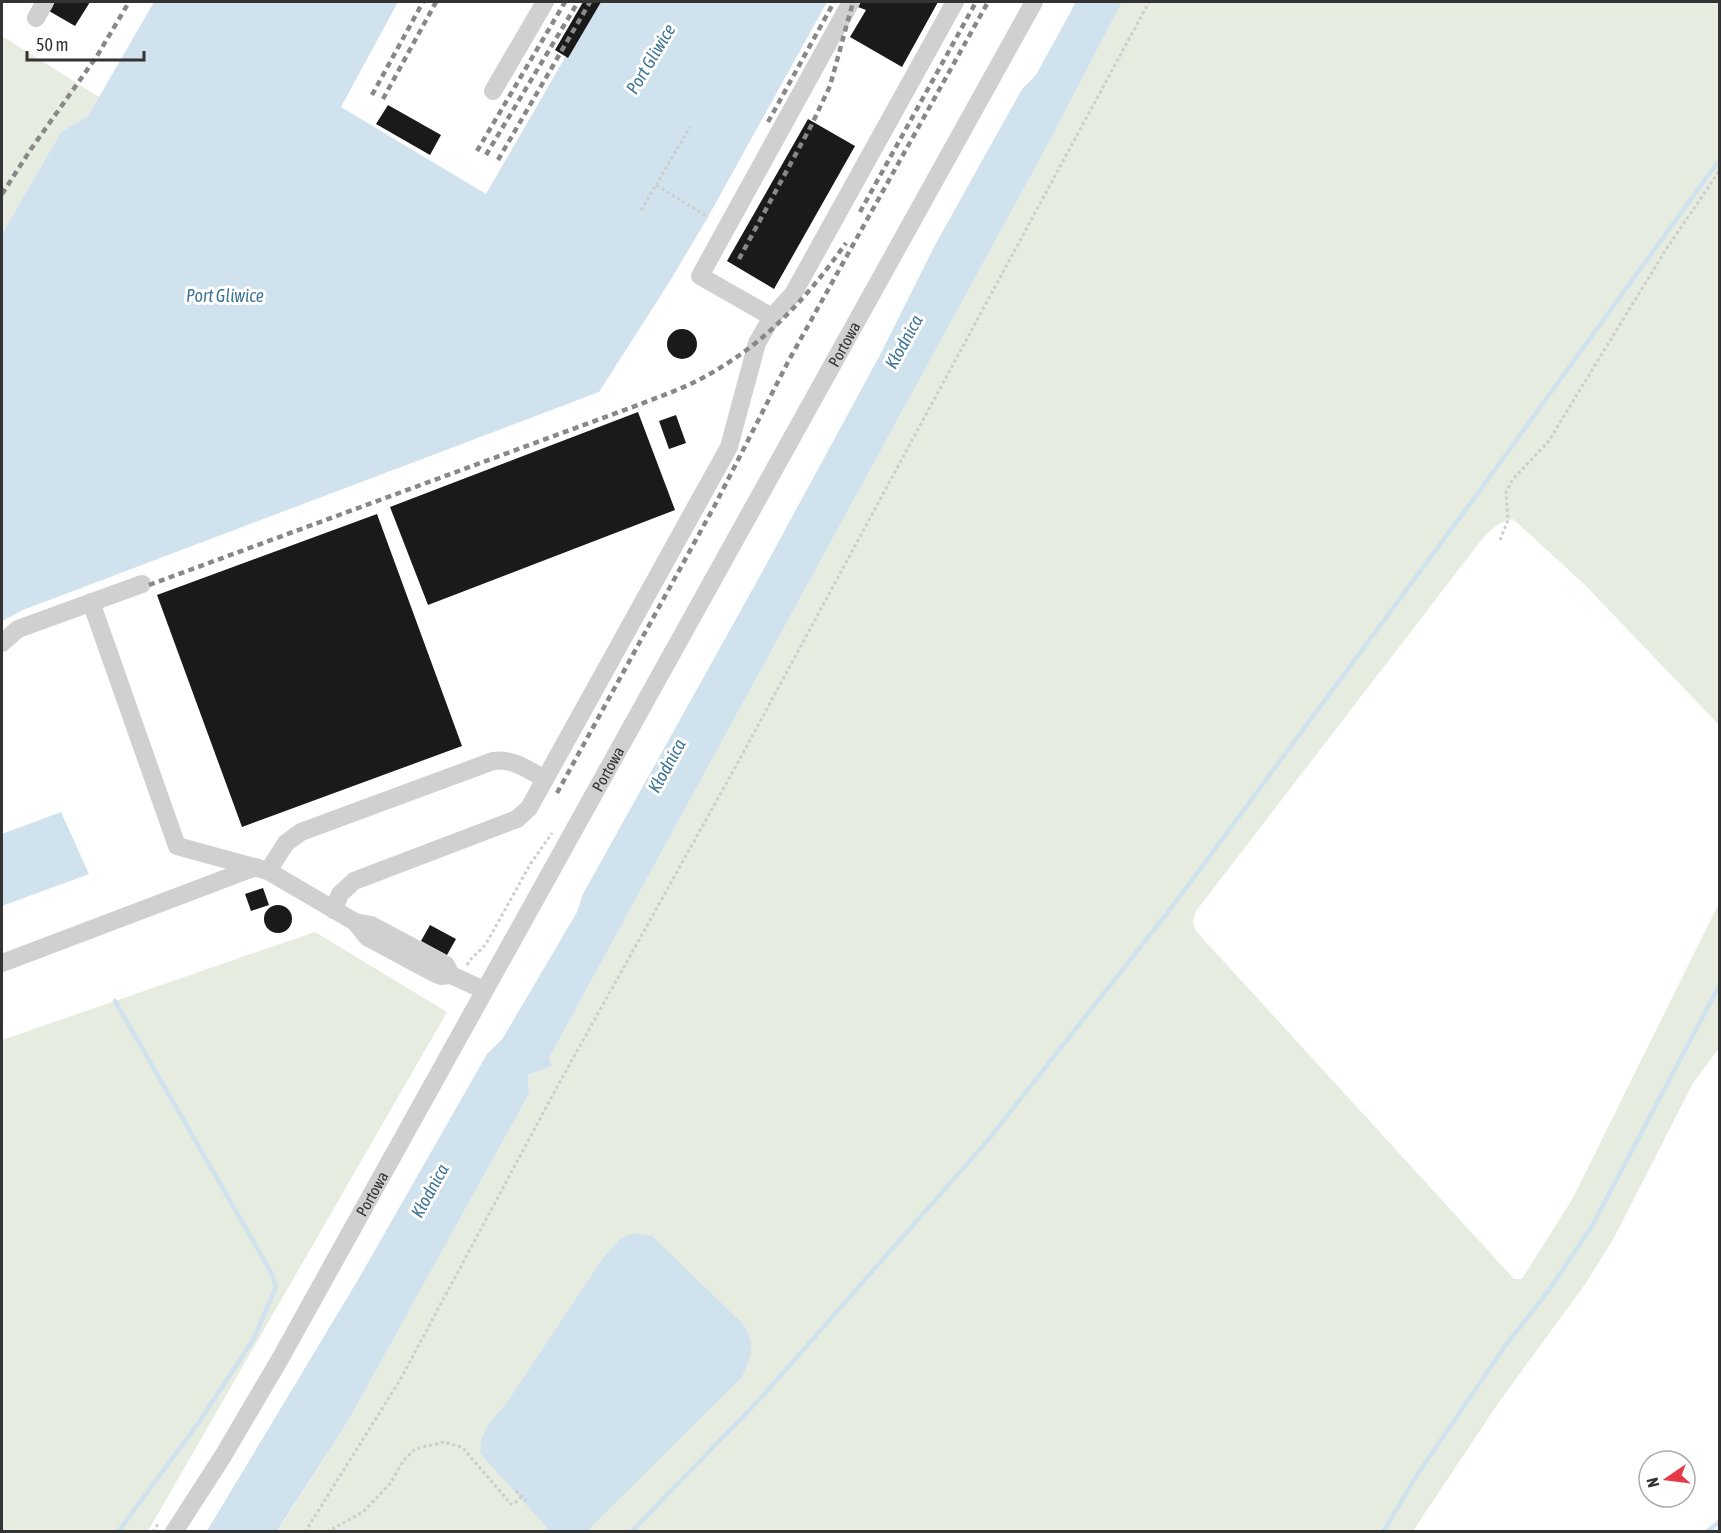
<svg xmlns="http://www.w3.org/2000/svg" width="1721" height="1533" viewBox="0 0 1721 1533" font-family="'Asap Condensed',sans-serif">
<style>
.green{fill:#e6ecdf}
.water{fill:#cfe2ee}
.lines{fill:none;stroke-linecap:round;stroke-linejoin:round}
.stream{stroke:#cfe2ee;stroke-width:4.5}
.building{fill:#1a1a1a}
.path{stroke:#cdcdcd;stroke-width:3;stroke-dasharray:3 3;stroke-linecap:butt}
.minor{stroke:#d0d0d0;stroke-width:18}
.rail{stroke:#888;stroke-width:4.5;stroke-dasharray:6 4.5;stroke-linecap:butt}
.labels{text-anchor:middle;stroke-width:6;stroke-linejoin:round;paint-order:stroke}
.street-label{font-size:16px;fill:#333;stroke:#fff}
.water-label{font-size:18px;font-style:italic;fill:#3f7597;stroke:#fff}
</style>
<rect width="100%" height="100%" fill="#fff"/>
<!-- green -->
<path class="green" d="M 1122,2 L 1719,2 L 1719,725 L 1585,585 L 1513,519 C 1497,522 1489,531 1479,543 L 1196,911 L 1193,921 L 1195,930 L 1514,1279 L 1522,1279 L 1573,1198 L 1719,903 L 1719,1048 L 1693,1083 L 1615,1236 L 1586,1283 L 1499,1402 L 1413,1531 L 277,1532 L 348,1421 L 529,1094 L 528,1075 L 552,1066 L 549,1058 L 1047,146 Z
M 2,36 L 99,97 L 88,116 L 61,132 L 2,234 Z
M 315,932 L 447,1012 L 148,1531 L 2,1531 L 2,1040 Z"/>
<!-- water -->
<path class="water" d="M 154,2 L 398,2 L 341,107 L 486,194 L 597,2 L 827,2 L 708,217 L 670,281 L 599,392 L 23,610 L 2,621 L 2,234 L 61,132 L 88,116 Z
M 1076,2 L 1122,2 L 1047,146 L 549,1058 L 552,1066 L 528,1075 L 529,1094 L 348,1421 L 277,1531 L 207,1531 L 359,1278 L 487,1054 L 503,1038 L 577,912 L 583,894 L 761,574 L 880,355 L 935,245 L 1022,89 L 1036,75 Z
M 61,812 L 89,874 L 2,906 L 2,834 Z
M 635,1233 L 652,1236 L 743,1324 C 756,1347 752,1353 742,1377 L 587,1531 L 550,1531 L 480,1453 L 481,1440 L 488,1425 L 508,1401 L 603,1258 L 621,1238 Z"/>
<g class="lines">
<!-- stream -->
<path class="stream" d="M 115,1001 L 271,1272 L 276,1287 L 253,1340 L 199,1422 L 118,1532
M 631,1532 L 760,1399 L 988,1140 L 1175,903 L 1478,493 L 1720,159
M 1383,1532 L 1415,1478 L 1505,1346 L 1549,1290 L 1592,1226 L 1720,984
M 1707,1532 L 1720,1521"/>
</g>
<!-- building -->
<path class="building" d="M 55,2 L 90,2 L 75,26 L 49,11 Z
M 583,2 L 601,2 L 568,58 L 555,50 Z
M 861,2 L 938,2 L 902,67 L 850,37 L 866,10 L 858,7 Z
M 388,105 L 441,135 L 430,155 L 376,124 Z
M 808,119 L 855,146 L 774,289 L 727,261 Z
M667 344a15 15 0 1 1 30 0a15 15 0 1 1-30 0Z
M 638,412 L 675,510 L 428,605 L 390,507 Z
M 676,415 L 686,443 L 669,449 L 659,421 Z
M 377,514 L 462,746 L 242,827 L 157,595 Z
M 263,888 L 269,905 L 251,911 L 245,894 Z
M264 919a14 14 0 1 1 28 0a14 14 0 1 1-28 0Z
M 430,925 L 456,939 L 447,955 L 421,941 Z"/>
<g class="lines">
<!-- path -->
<path class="path" d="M 656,185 L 690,127
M 641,210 L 656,185 L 708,217
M 1500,540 L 1508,520 L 1506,492 L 1513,479 L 1548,442 L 1665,251 L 1720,170
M 467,965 C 472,955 481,952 487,942 L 531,863 L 552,833
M 516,1491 L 526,1501
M 515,1503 L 521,1497
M 153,1532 L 159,1522
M 305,1532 L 400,1380 L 557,1087 L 736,766 L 1149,2
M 327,1532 L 363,1512 L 390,1484 L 403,1461 L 415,1449 L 444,1442 L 462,1447 L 512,1505"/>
<!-- minor -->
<g class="minor">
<path d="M 851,2 L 700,276 L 772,317 L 793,294 L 955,2"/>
<path d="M 36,18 L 45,2"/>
<path d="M 493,91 L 545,2"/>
<path d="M 91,602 L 177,846 L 268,871 L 355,922 L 371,925 L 446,965 L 451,975"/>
<path d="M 2,643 L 18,629 L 142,584"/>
<path d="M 268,871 L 286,843 L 301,832 L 493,761 C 513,758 528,770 545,779"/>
<path d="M 334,910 L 340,894 L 354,881 L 517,819 L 529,808 L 729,447 L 757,343 L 772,317"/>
<path d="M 355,922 L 367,937 L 436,974 L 441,976 L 451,975 L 484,990"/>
<path d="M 2,963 L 256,867"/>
<path id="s1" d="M 174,1532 L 223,1456 L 280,1359 L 1034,2"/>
</g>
<!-- rail -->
<path class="rail" d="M 372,95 L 423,2
M 383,99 L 436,2
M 768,122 L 834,2
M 477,151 L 565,2
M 486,155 L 578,2
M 498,160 L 590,2
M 2,194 L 31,149 L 97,56 L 129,2
M 860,212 L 976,2
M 739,259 L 811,126 L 830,86 L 853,2
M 149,585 L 638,405 C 661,396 685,388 706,376 C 765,344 808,297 846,243
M 557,793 L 715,505 L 789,360 L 988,2"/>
</g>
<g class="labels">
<!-- street labels -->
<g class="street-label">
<text dy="6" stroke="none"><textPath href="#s1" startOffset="1364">Portowa</textPath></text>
<text dy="6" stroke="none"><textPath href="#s1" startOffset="878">Portowa</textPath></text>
<text dy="6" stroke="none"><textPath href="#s1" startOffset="392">Portowa</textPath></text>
</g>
<!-- water labels -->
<g class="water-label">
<text transform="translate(651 59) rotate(-59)" y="6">Port Gliwice</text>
<text x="225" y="302">Port Gliwice</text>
<text transform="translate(904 342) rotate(-61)" y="6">Kłodnica</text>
<text transform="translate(667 766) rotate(-61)" y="6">Kłodnica</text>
<text transform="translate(430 1191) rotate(-61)" y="6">Kłodnica</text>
</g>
</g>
<!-- border -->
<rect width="1721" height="1533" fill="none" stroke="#333333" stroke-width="6"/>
<!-- north arrow -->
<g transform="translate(1667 1479) rotate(256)"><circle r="28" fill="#ffffff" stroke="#adadad" stroke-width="1.5"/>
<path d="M0-4.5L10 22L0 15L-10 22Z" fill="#e63946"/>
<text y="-9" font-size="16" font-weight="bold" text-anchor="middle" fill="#333333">N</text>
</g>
<!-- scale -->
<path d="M27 51v9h117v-9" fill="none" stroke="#333333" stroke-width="3"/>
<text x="36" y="51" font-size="18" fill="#333333" stroke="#ffffff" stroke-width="4.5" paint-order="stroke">50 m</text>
</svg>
